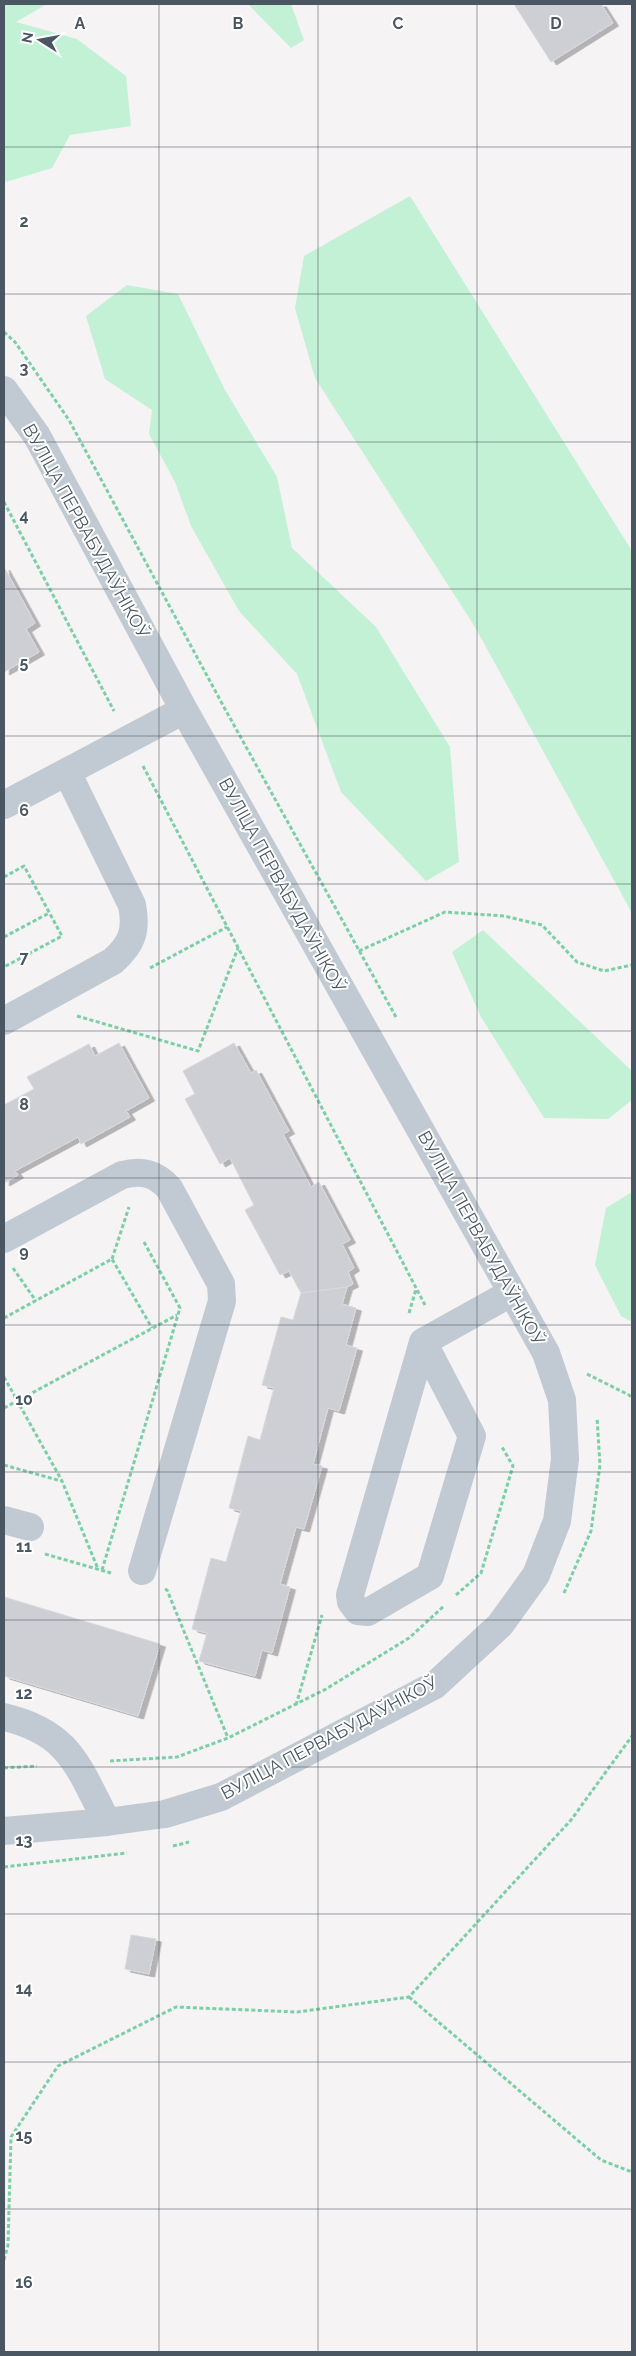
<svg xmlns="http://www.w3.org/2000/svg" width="636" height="2356" viewBox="0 0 636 2356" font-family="Raleway,sans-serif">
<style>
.green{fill:#c3f1d5}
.building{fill:#cdcfd5;stroke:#d7d9de;filter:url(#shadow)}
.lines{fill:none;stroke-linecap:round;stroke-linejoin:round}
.path{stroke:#7ad0a6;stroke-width:3;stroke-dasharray:4 2.5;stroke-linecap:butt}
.minor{stroke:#c1cad2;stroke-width:28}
.grid{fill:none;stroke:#4a5661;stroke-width:1;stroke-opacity:0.55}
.labels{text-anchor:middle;stroke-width:4;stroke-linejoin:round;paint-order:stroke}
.street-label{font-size:18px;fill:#4a5661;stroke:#fff}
.grid-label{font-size:16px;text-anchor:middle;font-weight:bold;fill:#4a5661;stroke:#fff;stroke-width:4;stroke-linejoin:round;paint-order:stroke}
</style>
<defs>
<filter id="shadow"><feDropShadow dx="5.5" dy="3" stdDeviation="0" flood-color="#0004"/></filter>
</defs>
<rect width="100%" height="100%" fill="#f5f3f3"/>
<!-- green -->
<path class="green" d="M 4,4 L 47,4 L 16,22 L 77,39 L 126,76 L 131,126 L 70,135 L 52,168 L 6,182 L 4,179 Z
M 248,4 L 291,4 L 304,40 L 291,48 Z
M 410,196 L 632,551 L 632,913 L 475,627 L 315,378 L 295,308 L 304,256 Z
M 127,285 L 178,294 L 225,390 L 277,477 L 292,548 L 376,627 L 450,747 L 459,862 L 426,881 L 341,792 L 297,674 L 239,611 L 191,526 L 175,482 L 149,434 L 152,410 L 105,379 L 86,316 Z
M 483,930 L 632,1071 L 632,1100 L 608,1119 L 544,1118 L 481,1017 L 452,952 Z
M 632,1192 L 632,1322 L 621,1316 L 595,1265 L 606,1208 Z"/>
<!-- building -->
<path class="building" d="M 514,4 L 601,4 L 613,23 L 551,62 Z
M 4,567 L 35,623 L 26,629 L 39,652 L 4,672 Z
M 119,1043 L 149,1098 L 126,1111 L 130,1117 L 81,1144 L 78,1137 L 15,1171 L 18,1175 L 4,1183 L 4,1105 L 34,1089 L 27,1077 L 89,1044 L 95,1056 Z
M 234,1043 L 251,1073 L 256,1070 L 289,1131 L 283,1134 L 311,1187 L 319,1182 L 350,1240 L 342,1244 L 354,1268 L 348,1272 L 353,1284 L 347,1287 L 301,1293 L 289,1271 L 280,1275 L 245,1210 L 254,1205 L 230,1158 L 220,1164 L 185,1099 L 195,1094 L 183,1071 Z
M 347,1287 L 342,1304 L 356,1308 L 346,1345 L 357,1348 L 339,1411 L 328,1408 L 313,1464 L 322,1466 L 304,1529 L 296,1527 L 280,1584 L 290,1587 L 272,1653 L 262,1650 L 255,1676 L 199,1661 L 207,1633 L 192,1629 L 211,1558 L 226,1562 L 241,1511 L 229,1508 L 248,1436 L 260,1440 L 274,1388 L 262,1385 L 281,1317 L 293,1320 L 301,1293 Z
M 4,1597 L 160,1644 L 138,1716 L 4,1676 Z
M 131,1935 L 156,1939 L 149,1974 L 125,1969 Z"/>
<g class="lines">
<!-- path -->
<path class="path" d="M 4,332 L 15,342 L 69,420 L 225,709 L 396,1017
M 4,502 L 114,711
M 143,766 L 425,1305
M 4,877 L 24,866 L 62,936 L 4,967
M 4,937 L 49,913
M 359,951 L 445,912 L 504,916 L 542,925 L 577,962 L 604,971 L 632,965
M 150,968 L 227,927
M 77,1016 L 198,1051 L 238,948
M 112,1259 L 129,1207
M 13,1268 L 36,1301
M 409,1313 L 416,1289
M 4,1318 L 112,1259 L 152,1328
M 587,1374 L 629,1395 L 632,1398
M 4,1377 L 62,1481 L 98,1569
M 4,1408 L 177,1315
M 4,1465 L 61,1481
M 45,1554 L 111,1573
M 102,1570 L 180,1308 L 144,1242
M 165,1589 L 167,1590 L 228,1738
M 564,1593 L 591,1531 L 600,1465 L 597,1418
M 456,1595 L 481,1573 L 513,1466 L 502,1447
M 296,1705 L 322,1615
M 110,1761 L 177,1757 L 228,1738 L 326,1689 L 409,1638 L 444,1606
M 4,1768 L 37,1766
M 173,1846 L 189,1842
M 4,1867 L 127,1853
M 409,1997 L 601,2160 L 632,2172
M 4,2260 L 8,2245 L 11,2137 L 58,2066 L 176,2007 L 297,2012 L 409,1997 L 571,1820 L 632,1736"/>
<!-- minor -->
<path class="minor" d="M 4,390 L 37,436 L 184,710 L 546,1353 L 562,1400 L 565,1459 L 557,1521 L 536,1575 L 500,1625 L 435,1685 L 221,1797 L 165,1814 L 107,1822 L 4,1831
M 4,805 L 184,710
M 4,1021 L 113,961 C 132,944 137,931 132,905 L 67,772
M 4,1239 L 122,1175 C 142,1170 155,1173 169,1188 L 221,1284 L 222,1301 L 142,1571
M 423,1342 L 472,1436 L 430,1576 L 368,1612 L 358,1611 L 351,1602 L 350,1595 L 423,1342 L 511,1293
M 4,1520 L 30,1527
M 4,1717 C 71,1733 78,1767 107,1822"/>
</g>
<!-- grid -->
<path class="grid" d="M 159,4 L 159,2352M 318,4 L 318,2352M 477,4 L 477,2352M 4,147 L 632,147M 4,294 L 632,294M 4,442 L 632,442M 4,589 L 632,589M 4,736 L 632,736M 4,884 L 632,884M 4,1031 L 632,1031M 4,1178 L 632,1178M 4,1325 L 632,1325M 4,1472 L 632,1472M 4,1620 L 632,1620M 4,1767 L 632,1767M 4,1914 L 632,1914M 4,2062 L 632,2062M 4,2209 L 632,2209"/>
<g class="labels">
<!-- street labels -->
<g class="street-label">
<text transform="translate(86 531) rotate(61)" y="6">ВУЛІЦА ПЕРВАБУДАЎНІКОЎ</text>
<text transform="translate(282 885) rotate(61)" y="6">ВУЛІЦА ПЕРВАБУДАЎНІКОЎ</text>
<text transform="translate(481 1238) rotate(61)" y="6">ВУЛІЦА ПЕРВАБУДАЎНІКОЎ</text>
<text transform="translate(329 1738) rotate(-28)" y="6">ВУЛІЦА ПЕРВАБУДАЎНІКОЎ</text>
</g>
</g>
<g class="grid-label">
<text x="80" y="29">A</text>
<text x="238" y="29">B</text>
<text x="398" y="29">C</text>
<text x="556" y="29">D</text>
<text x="24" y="227">2</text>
<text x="24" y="374">3</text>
<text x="24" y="521">4</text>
<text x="24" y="668">5</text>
<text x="24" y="816">6</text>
<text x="24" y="963">7</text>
<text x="24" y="1110">8</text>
<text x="24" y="1257">9</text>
<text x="24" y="1405">10</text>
<text x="24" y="1552">11</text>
<text x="24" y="1699">12</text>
<text x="24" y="1846">13</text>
<text x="24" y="1994">14</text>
<text x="24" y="2141">15</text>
<text x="24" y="2288">16</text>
</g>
<!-- border -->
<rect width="636" height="2356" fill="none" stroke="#4a5661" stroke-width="10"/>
<!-- north arrow -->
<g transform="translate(40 40) rotate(281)" stroke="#ffffff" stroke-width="4" paint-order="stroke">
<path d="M0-4L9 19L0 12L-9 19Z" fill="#4a5661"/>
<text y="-8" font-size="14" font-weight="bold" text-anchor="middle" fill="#4a5661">N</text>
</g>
</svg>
